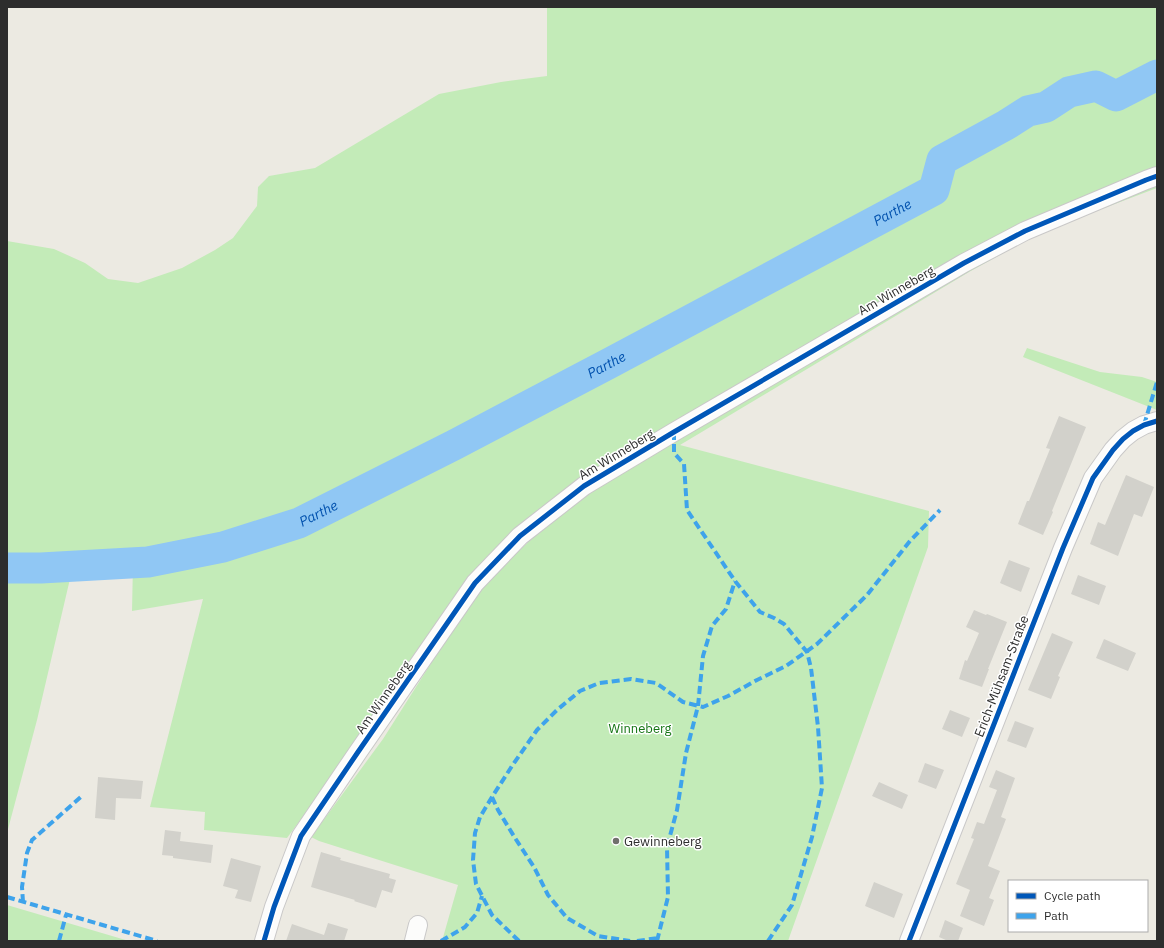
<svg xmlns="http://www.w3.org/2000/svg" width="1164" height="948" viewBox="0 0 1164 948" font-family="'IBM Plex Sans',sans-serif">
<style>
.green{fill:#c3ebb8}
.lines{fill:none;stroke-linecap:round;stroke-linejoin:round}
.river{stroke:#90c7f4;stroke-width:31}
.building{fill:#d2d1cb}
.minor-casing{stroke:#c9c8c8;stroke-width:20}
.minor{stroke:#fcfcfb;stroke-width:18}
.quiet{stroke:#3ea3eb;stroke-width:4;stroke-dasharray:8 4;stroke-linecap:butt}
.cycleway-casing{stroke:#fff;stroke-width:8}
.cycleway{stroke:#0057b8;stroke-width:5}
.poi-dot{fill:#706f6c;stroke:#fff;stroke-width:1.5}
.labels{text-anchor:middle;stroke-width:3;stroke-linejoin:round;paint-order:stroke}
.street-label{font-size:13px;fill:#2d2d2d;stroke:#fff}
.park-label{font-size:13px;fill:#147413;stroke:#fff}
.poi-label{font-size:13px;fill:#2d2d2d;stroke:#fff;text-anchor:start}
.water-label{font-size:14px;font-style:italic;fill:#0051ae;stroke:#fff}
</style>
<rect width="100%" height="100%" fill="#eceae2"/>
<!-- green -->
<path class="green" d="M 547,7 L 1157,7 L 1157,170 L 1094,193 L 524,524 L 365,733 L 287,838 L 204,830 L 205,812 L 150,807 L 203,599 L 132,611 L 133,563 L 125,565 L 73,566 L 37,720 L 7,833 L 7,241 L 54,249 L 85,263 L 108,279 L 138,283 L 182,268 L 215,250 L 233,238 L 257,206 L 258,187 L 269,176 L 315,168 L 439,94 L 501,82 L 547,76 Z
M 1157,181 L 1157,188 L 1099,210 L 1027,240 L 969,272 L 680,445 L 929,511 L 928,547 L 788,941 L 442,941 L 458,885 L 319,841 L 311,837 L 383,739 L 461,616 L 488,581 L 549,522 L 599,485 L 1026,236 Z
M 1027,348 L 1100,372 L 1142,377 L 1157,382 L 1157,410 L 1023,357 Z
M 7,905 L 129,941 L 7,941 Z"/>
<g class="lines">
<!-- river -->
<path class="river" id="s1" d="M 7,568 L 41,568 L 148,562 L 223,547 L 299,523 L 454,445 L 608,364 L 934,190 L 942,160 L 1006,125 L 1028,111 L 1046,107 L 1069,92 L 1096,86 L 1116,96 L 1157,75"/>
</g>
<!-- building -->
<path class="building" d="M 1059,416 L 1086,427 L 1052,511 L 1053,512 L 1043,535 L 1018,524 L 1027,501 L 1029,501 L 1050,449 L 1046,448 Z
M 1126,475 L 1154,487 L 1142,517 L 1134,514 L 1118,556 L 1090,544 L 1098,522 L 1105,525 Z
M 1009,560 L 1030,568 L 1021,592 L 1000,583 Z
M 1078,575 L 1106,586 L 1099,605 L 1071,594 Z
M 974,610 L 986,615 L 987,614 L 1007,622 L 988,669 L 989,669 L 982,687 L 959,679 L 965,660 L 967,661 L 979,633 L 966,627 Z
M 1052,633 L 1073,642 L 1058,676 L 1060,677 L 1051,699 L 1028,690 Z
M 1104,639 L 1136,653 L 1128,671 L 1096,658 Z
M 950,710 L 970,718 L 962,737 L 942,729 Z
M 1015,721 L 1034,728 L 1026,748 L 1007,741 Z
M 925,763 L 944,770 L 936,789 L 918,782 Z
M 996,770 L 1015,778 L 1001,817 L 1006,819 L 988,866 L 1000,871 L 989,898 L 994,900 L 984,926 L 960,916 L 970,890 L 956,884 L 974,839 L 971,838 L 977,822 L 984,824 L 997,790 L 989,787 Z
M 98,777 L 143,781 L 141,799 L 116,798 L 115,820 L 95,818 Z
M 879,782 L 908,795 L 902,809 L 872,796 Z
M 165,830 L 181,832 L 180,841 L 213,845 L 211,863 L 173,858 L 173,856 L 162,855 Z
M 321,852 L 341,858 L 340,860 L 390,874 L 389,878 L 396,880 L 392,893 L 382,890 L 376,908 L 354,901 L 355,900 L 311,887 Z
M 231,858 L 261,866 L 251,902 L 235,898 L 238,890 L 223,886 Z
M 874,882 L 903,894 L 894,918 L 865,906 Z
M 945,920 L 963,928 L 958,941 L 948,941 L 939,937 Z
M 328,923 L 348,929 L 344,941 L 286,941 L 292,924 L 324,935 Z"/>
<g class="lines">
<defs>
<path id="minor" d="M 264,941 L 274,907 L 301,836 L 358,752 L 475,583 L 520,536 L 584,486 L 674,432 L 964,263 L 1025,231 L 1146,180 L 1157,176
M 414,941 L 418,925
M 909,941 L 1063,548 L 1093,478 L 1113,450 L 1123,439 L 1133,431 L 1144,425 L 1157,421"/>
</defs>
<!-- minor casing -->
<use href="#minor" class="minor-casing"/>
<!-- minor -->
<use href="#minor" class="minor"/>
<!-- quiet -->
<path class="quiet" d="M 1144,425 L 1157,382
M 674,432 L 674,453 L 684,464 L 687,510 L 735,581 L 760,612 L 774,618 L 784,624 L 807,652 L 811,668 L 818,727 L 822,788 L 812,837 L 792,905 L 768,941
M 492,797 L 498,810 L 515,838 L 534,867 L 548,895 L 567,918 L 598,936 L 630,941
M 7,897 L 157,941
M 23,902 L 22,887 L 27,853 L 32,840 L 83,795
M 59,941 L 66,915
M 441,941 L 465,927 L 477,913 L 482,896
M 519,941 L 492,915 L 476,884 L 473,860 L 475,833 L 480,817 L 492,797 L 512,766 L 537,730 L 557,710 L 580,691 L 599,683 L 631,679 L 656,683 L 683,702 L 703,707 L 728,696 L 757,680 L 786,666 L 817,644 L 867,595 L 910,541 L 940,510
M 637,941 L 658,938
M 657,941 L 668,897 L 667,847 L 677,810 L 686,753 L 698,706 L 703,656 L 712,626 L 726,609 L 735,581"/>
<defs>
<path id="cycleway" d="M 264,941 L 274,907 L 301,836 L 358,752 L 475,583 L 520,536 L 584,486 L 674,432 L 964,263 L 1025,231 L 1146,180 L 1157,176
M 909,941 L 1063,548 L 1093,478 L 1113,450 L 1123,439 L 1133,431 L 1144,425 L 1157,421"/>
</defs>
<!-- cycleway casing -->
<use href="#cycleway" class="cycleway-casing"/>
<!-- cycleway -->
<use href="#cycleway" class="cycleway"/>
</g>
<!-- markers -->
<circle class="poi-dot" cx="616" cy="841" r="4"/>
<g class="labels">
<!-- street labels -->
<g class="street-label">
<text transform="translate(896 290) rotate(-30)" y="5">Am Winneberg</text>
<text transform="translate(616 454) rotate(-31)" y="5">Am Winneberg</text>
<text transform="translate(1001 676) rotate(-69)" y="5">Erich-Mühsam-Straße</text>
<text transform="translate(383 697) rotate(-55)" y="5">Am Winneberg</text>
</g>
<!-- park labels -->
<g class="park-label">
<text x="640" y="733">Winneberg</text>
</g>
<!-- poi labels -->
<g class="poi-label">
<text x="624" y="846">Gewinneberg</text>
</g>
<!-- water labels -->
<g class="water-label">
<text dy="5" stroke="none"><textPath href="#s1" startOffset="967">Parthe</textPath></text>
<text dy="5" stroke="none"><textPath href="#s1" startOffset="643">Parthe</textPath></text>
<text dy="5" stroke="none"><textPath href="#s1" startOffset="319">Parthe</textPath></text>
</g>
</g>
<!-- border -->
<rect width="1164" height="948" fill="none" stroke="#2d2d2d" stroke-width="16"/>
<!-- legend -->
<rect x="1008" y="880" width="140" height="52" fill="#ffffff" stroke="#ababab"/>
<rect x="1016" y="893" width="20" height="6" fill="#0057b8" stroke="#ababab"/>
<text x="1044" y="900" font-size="12" fill="#2d2d2d">Cycle path</text>
<rect x="1016" y="913" width="20" height="6" fill="#3ea3eb" stroke="#ababab"/>
<text x="1044" y="920" font-size="12" fill="#2d2d2d">Path</text>
</svg>
